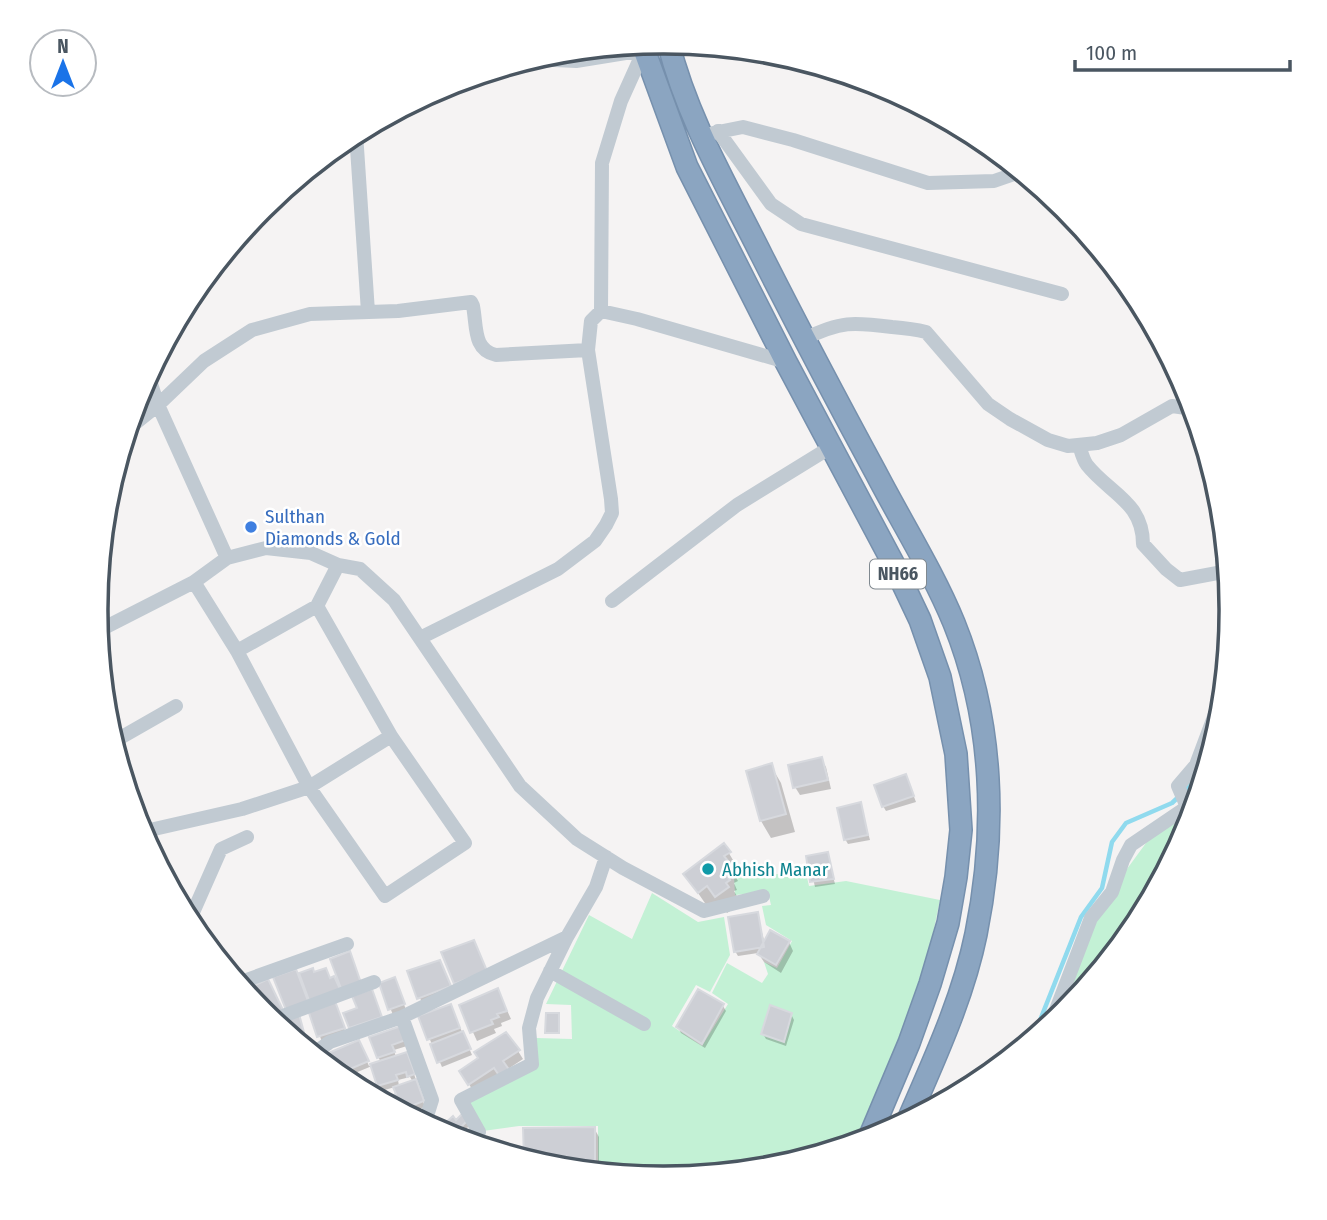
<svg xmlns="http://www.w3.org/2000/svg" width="1327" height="1220" viewBox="0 0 1327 1220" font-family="'Fira Sans Condensed',sans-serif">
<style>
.green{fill:#c3f1d5}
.shadow{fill:#0003;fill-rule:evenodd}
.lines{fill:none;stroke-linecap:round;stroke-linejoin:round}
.stream{stroke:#90daee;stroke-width:4.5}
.building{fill:#cdcfd5;stroke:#d7d9de;stroke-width:2}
.highway-casing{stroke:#7690ad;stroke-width:24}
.minor{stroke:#c1cad2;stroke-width:14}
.highway{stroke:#8ba5c1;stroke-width:21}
.shop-dot{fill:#3f7fe0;stroke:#fff;stroke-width:2.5}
.culture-dot{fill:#0f9aa8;stroke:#fff;stroke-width:2.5}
.labels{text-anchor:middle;stroke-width:5;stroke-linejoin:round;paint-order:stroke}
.shield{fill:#fff;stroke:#808990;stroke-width:2}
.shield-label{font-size:18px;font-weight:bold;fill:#4a5661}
.shop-label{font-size:19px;fill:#366cbe;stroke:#fff;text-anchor:start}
.culture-label{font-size:19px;fill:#0d838f;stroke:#fff;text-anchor:start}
.rim{fill:none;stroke:#4a5661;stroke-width:3.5}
</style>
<rect width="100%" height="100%" fill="#f5f3f3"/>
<!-- green -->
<path class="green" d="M 1213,734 L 1216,737 L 1188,828 L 1136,926 L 1065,1012 L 1052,1023 L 1091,918 L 1146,843 L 1187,811 L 1184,787 Z
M 806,873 L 809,886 L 846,881 L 940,900 L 929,953 L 910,1011 L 857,1142 L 774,1167 L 663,1178 L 575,1169 L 598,1169 L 598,1126 L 519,1126 L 483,1131 L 466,1102 L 536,1067 L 536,1038 L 572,1039 L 571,1005 L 546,1004 L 589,915 L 632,939 L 652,893 L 698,922 L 724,917 L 730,955 L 710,992 L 696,985 L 672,1026 L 702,1046 L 728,1004 L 712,993 L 727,963 L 762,983 L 768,974 L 764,962 L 777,968 L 792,941 L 766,925 L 762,906 L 771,905 L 768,892 L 735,895 L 734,876 Z"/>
<!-- shadow -->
<path class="shadow" d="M 523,62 L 525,71 L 513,73 L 510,68 L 502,70 L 501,69 Z
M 821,759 L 826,767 L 831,789 L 800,795 L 795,787 Z
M 771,766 L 781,783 L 795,832 L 771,838 L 761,821 L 748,772 Z
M 908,781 L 916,802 L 886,811 L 883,806 Z
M 860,804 L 870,840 L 848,844 L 845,839 Z
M 724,845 L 739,870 L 734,874 L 738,881 L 734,883 L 737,890 L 734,891 L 738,898 L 738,906 L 727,913 L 718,902 L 709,909 L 685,874 Z
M 827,854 L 835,884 L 815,887 L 808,857 Z
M 757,914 L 765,944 L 789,942 L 793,951 L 781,973 L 764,962 L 758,953 L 738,956 L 735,951 Z
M 440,962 L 454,995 L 424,1007 L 409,973 Z
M 314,974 L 337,1008 L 346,1034 L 322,1042 L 311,1011 Z
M 381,984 L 397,984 L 406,1010 L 393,1015 Z
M 252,989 L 285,1015 L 298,1016 L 307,1041 L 300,1043 L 263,1013 Z
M 498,991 L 511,1019 L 501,1023 L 502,1026 L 494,1029 L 496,1033 L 477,1041 L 461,1006 Z
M 723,1006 L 726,1011 L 705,1048 L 681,1033 L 678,1027 Z
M 453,1011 L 472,1055 L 442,1067 L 420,1017 Z
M 791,1014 L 794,1020 L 786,1046 L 766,1039 L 763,1034 Z
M 400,1028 L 407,1046 L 394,1050 L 396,1058 L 409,1059 L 425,1107 L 409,1112 L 410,1116 L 391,1105 L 398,1095 L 395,1087 L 381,1091 L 372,1066 L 343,1078 L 335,1072 L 328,1055 L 361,1048 L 369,1066 L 381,1062 L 378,1057 ZM 410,1077 L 413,1082 L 399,1086 L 398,1080 Z
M 518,1051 L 523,1059 L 474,1092 L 461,1072 Z
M 377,1093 L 380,1098 L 381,1100 L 371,1095 Z
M 462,1117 L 469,1126 L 463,1132 L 464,1140 L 446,1134 Z
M 594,1128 L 599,1137 L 599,1171 L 552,1167 L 525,1159 L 525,1129 Z"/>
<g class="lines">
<!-- stream -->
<path class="stream" d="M 1033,1038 L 1081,917 L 1102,888 L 1112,842 L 1126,823 L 1172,803 L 1205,772"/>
</g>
<!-- building -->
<path class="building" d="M 822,757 L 828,780 L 793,788 L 788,765 Z
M 772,763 L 786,814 L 760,821 L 746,771 Z
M 906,774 L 914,796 L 882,807 L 874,785 Z
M 861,802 L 868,835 L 844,840 L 837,808 Z
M 724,843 L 731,852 L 724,856 L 729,862 L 724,866 L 729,871 L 725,874 L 730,880 L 726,883 L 729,887 L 715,897 L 707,886 L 698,893 L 683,874 Z
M 828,852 L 834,879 L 810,882 L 806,856 Z
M 758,912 L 764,947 L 734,952 L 728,917 Z
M 770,930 L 790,941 L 776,965 L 757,954 Z
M 474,940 L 487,971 L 454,984 L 441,952 Z
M 350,951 L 361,983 L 342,991 L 330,959 Z
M 440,960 L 451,986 L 417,999 L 407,971 Z
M 313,968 L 314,972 L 326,968 L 330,978 L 334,976 L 341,991 L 310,1003 L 299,973 Z
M 296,969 L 308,1001 L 286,1010 L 273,977 Z
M 395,977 L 405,1004 L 388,1010 L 379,983 Z
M 268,979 L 283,1010 L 268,1017 L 259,1008 L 249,988 Z
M 498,988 L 507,1011 L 497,1014 L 499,1017 L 491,1020 L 493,1024 L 470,1033 L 459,1005 Z
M 372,989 L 382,1017 L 349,1028 L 343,1013 L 357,1008 L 352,996 Z
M 698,989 L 724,1004 L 702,1044 L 676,1027 Z
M 335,1001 L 345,1028 L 317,1037 L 308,1010 Z
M 451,1004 L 460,1028 L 427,1040 L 418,1016 Z
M 770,1005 L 792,1013 L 784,1042 L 761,1034 Z
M 546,1013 L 559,1013 L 559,1033 L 545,1033 Z
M 299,1014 L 305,1036 L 295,1039 L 273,1021 Z
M 401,1026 L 406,1040 L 392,1045 L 395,1052 L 377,1058 L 369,1037 Z
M 463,1031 L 471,1049 L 437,1063 L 430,1044 Z
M 506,1032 L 520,1050 L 503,1061 L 510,1071 L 500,1077 L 494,1068 L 468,1085 L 459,1071 L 478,1058 L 474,1052 Z
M 359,1040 L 369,1061 L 338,1074 L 332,1069 L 326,1054 Z
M 407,1052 L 415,1074 L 407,1077 L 406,1072 L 396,1075 L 398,1080 L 377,1086 L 370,1064 Z
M 416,1079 L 424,1101 L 408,1107 L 409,1110 L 404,1112 L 388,1104 L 386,1098 L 396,1094 L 393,1087 Z
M 462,1114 L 468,1120 L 461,1127 L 465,1132 L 458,1138 L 444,1134 L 447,1131 L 442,1126 L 453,1116 L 456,1120 Z
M 595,1127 L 595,1163 L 539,1163 L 524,1158 L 523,1128 Z"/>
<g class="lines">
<defs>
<path id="highway" d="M 668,42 C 687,118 727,186 762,256 C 799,329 837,401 876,473 C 902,523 933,572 954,623 C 994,722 997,831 976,934 C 963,998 934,1060 908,1120
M 642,44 L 687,167 L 786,362 L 893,563 L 920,620 L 940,677 L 956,754 L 961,830 L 956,877 L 948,923 L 930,984 L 909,1043 L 869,1138"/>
</defs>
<!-- highway casing -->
<use href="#highway" class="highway-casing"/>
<!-- minor -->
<path class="minor" d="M 533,59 L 576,61 L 644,50
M 718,131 L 771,204 L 801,224 L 1062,294
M 356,133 L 368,312
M 713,133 L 743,127 L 793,140 L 928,183 L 994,181 L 1020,172
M 601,311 L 602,163 L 621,101 L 644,50
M 804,339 C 841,321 853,322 892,327 C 904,328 914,329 926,332 L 988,404 L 1010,419 L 1048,440 L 1068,446 L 1097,443 L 1121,435 L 1172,406 L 1193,409
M 148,375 L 158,405 L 227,558
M 128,429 L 158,405 L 204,361 L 252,330 L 310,314 L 398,311 L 471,302 L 473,306 C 477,327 473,350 496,355 L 588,350 L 591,321 L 601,311 L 637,319 L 786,362
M 1079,445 C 1081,451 1083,460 1087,465 C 1109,493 1143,502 1143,544 L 1166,569 L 1180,580 L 1228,571
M 194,582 L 237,651 L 309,787 L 385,896 L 465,843 L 391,736 L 317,606 L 338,565
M 612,601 L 737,505 L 831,447
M 98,631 L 194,582 L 227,558 L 266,548 L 311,553 L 338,565 L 360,569 L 394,600 L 520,786 L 577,839 L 623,868 L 704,911 L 763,896
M 420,638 L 558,569 L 595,541 L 606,525 L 612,513 L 611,499 L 588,350
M 237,651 L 317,606
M 113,742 L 176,706
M 141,832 L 242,809 L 309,787 L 391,736
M 188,919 L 191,917 L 221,849 L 247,837
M 550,971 L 644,1024
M 238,983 L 347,944
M 402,1017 L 432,1100 L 427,1116 L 420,1121
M 272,1020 L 374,982
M 1051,1023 L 1091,918 L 1112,892 L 1123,860 L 1131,845 L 1187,807 L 1178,786 L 1196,765 L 1224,690
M 315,1055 L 314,1053 L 330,1042 L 402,1017 L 567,937 L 596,887 L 606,857
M 463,1140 L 479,1132 L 461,1100 L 532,1064 L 529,1028 L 537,998 L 567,937"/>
<!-- highway -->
<use href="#highway" class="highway"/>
</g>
<!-- markers -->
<circle class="shop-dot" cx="251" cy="527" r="7"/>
<circle class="culture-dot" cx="708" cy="869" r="7"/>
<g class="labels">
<!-- shield labels -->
<rect class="shield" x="870" y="559.5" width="56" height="29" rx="5"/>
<g class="shield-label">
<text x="898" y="580">NH66</text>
</g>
<!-- shop labels -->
<g class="shop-label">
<text x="265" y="523">Sulthan<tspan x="265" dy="22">Diamonds &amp; Gold</tspan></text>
</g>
<!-- culture labels -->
<g class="culture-label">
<text x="722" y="876">Abhish Manar</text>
</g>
</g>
<!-- crop -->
<path d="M0 0H1327V1220H0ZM663 54H664A555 555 0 0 1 1219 609V611A555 555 0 0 1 664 1166H663A555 555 0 0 1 108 611V609A555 555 0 0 1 663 54Z" fill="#fff" fill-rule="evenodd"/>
<path class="rim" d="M663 54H664A555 555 0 0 1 1219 609V611A555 555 0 0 1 664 1166H663A555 555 0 0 1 108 611V609A555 555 0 0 1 663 54Z"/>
<!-- north arrow -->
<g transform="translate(63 63)"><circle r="33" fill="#ffffff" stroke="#b7bbc0" stroke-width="2"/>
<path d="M0-5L12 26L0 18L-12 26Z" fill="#1a73e8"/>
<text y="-10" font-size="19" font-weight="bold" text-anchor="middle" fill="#4a5661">N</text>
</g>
<!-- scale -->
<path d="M1075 60v10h215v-10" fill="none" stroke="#4a5661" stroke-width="3.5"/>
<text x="1086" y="60" font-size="21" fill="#4a5661" stroke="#ffffff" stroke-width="5" paint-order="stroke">100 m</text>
</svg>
